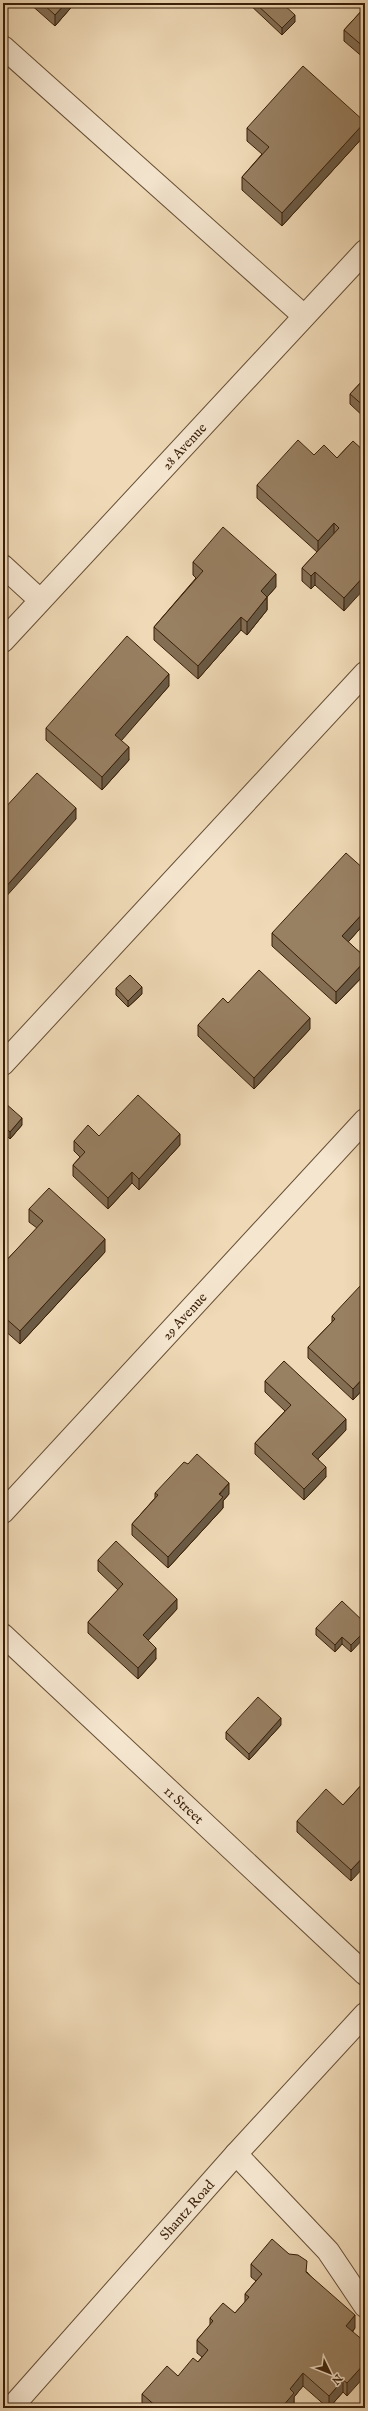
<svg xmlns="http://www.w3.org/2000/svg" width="368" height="2411" viewBox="0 0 368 2411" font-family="'IM FELL English',serif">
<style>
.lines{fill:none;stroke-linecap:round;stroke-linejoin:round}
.minor-casing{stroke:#674e34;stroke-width:24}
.minor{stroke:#f5e6d0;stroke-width:22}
.wall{fill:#836e54;stroke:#3a1f08}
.shaded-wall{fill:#6a5a45;stroke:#3a1f08}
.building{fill:#988062;stroke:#3a1f08}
.labels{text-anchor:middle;stroke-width:4;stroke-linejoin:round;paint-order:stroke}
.street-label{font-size:14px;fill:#3a1f08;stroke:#f5e6d0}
</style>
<rect width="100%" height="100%" fill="#efd9b6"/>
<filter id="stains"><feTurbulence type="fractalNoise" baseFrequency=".005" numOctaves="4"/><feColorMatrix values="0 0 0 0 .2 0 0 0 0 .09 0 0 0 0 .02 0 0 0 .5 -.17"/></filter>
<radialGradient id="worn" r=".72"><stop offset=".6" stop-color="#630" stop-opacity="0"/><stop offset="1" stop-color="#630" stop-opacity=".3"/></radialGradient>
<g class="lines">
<defs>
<g id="minor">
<path d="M 3,47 L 304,316"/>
<path d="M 3,566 L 40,600"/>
<path id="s1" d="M 3,641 L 365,251"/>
<path d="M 3,1064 L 365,673"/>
<path id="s2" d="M 3,1512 L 365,1120"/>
<path id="s3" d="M 3,1635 L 365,1974"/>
<path d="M 236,2154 L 328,2251 L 365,2306"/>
<path id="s4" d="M 11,2408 L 236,2154 L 365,2014"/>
</g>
</defs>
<!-- minor casing -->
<use href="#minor" class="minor-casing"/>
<!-- minor -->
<use href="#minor" class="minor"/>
</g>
<!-- wall -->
<path class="wall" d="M 29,3 L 75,3 L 55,26 Z
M 248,3 L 282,3 L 295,22 L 282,35 Z
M 365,7 L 365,59 L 344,41 L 344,30 Z
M 247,128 L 365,135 L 282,226 L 242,190 L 242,177 L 262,154 L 247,141 Z
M 365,378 L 365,418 L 350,404 L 350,394 Z
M 353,441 L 344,611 L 315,585 L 311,589 L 302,581 L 302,568 L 317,552 L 257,498 L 257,485 L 314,455 L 337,458 Z
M 193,562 L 276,587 L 267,597 L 267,610 L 247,635 L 241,630 L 198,679 L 154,640 L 154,627 L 196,578 L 193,575 Z
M 169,686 L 121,740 L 129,760 L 102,790 L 46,740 L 46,728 Z
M 365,870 L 365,923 L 348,942 L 365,957 L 365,974 L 336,1004 L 272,946 L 272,933 Z
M 116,988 L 142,994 L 128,1007 L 116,995 Z
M 228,1003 L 310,1029 L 254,1089 L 198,1036 L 198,1025 Z
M 3,1105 L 22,1125 L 10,1139 L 3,1132 Z
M 99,1136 L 180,1145 L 139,1190 L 132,1183 L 108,1209 L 73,1176 L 73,1165 L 80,1157 L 74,1151 L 74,1141 Z
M 29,1209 L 105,1252 L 20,1344 L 3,1329 L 3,1264 L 37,1228 L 29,1222 Z
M 365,1289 L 365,1387 L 353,1400 L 308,1358 L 308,1347 L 332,1322 L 332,1316 Z
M 265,1381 L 346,1430 L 318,1459 L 326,1477 L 304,1500 L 255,1454 L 255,1443 L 285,1411 L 265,1392 Z
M 155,1493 L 229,1494 L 223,1501 L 223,1508 L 168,1568 L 132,1535 L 132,1524 L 155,1498 Z
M 98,1560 L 177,1609 L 148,1640 L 156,1659 L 138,1679 L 88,1633 L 88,1622 L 118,1590 L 98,1571 Z
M 365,1623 L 351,1652 L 342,1644 L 335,1652 L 316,1635 L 316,1628 Z
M 281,1725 L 249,1760 L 226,1739 L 226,1732 Z
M 365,1781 L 351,1881 L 297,1832 L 297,1821 L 343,1805 Z
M 251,2264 L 307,2272 L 355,2328 L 353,2331 L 347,2396 L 343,2392 L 329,2408 L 328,2408 L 303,2386 L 294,2397 L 294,2406 L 292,2408 L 144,2408 L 142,2407 L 142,2394 L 178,2376 L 198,2362 L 202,2357 L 197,2353 L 197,2340 L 210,2325 L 210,2318 L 235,2313 L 245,2302 L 245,2294 L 256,2281 L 251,2277 Z"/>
<!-- shaded-wall -->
<path class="shaded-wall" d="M 66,3 L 75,3 L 55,26 L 55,15 Z
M 295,15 L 295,22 L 282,35 L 282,28 Z
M 365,122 L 365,135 L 282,226 L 282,213 Z
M 334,523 L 334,536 L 318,553 L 318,541 Z
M 315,572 L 315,585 L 311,589 L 311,576 Z
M 276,574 L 276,587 L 261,604 L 261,591 Z
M 365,575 L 365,588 L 344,611 L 344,598 Z
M 267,597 L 267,610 L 247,635 L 247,622 Z
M 241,617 L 241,630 L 198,679 L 198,666 Z
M 169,674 L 169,686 L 115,748 L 115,735 Z
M 129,747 L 129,760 L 102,790 L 102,777 Z
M 76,808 L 76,819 L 3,900 L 3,890 Z
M 365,911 L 365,923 L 342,949 L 342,936 Z
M 365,961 L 365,974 L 336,1004 L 336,992 Z
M 142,987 L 142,994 L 128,1007 L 128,1001 Z
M 310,1018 L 310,1029 L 254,1089 L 254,1078 Z
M 22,1118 L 22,1125 L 10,1139 L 10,1132 Z
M 180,1134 L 180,1145 L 139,1190 L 139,1179 Z
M 132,1172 L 132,1183 L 108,1209 L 108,1198 Z
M 105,1239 L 105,1252 L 20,1344 L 20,1331 Z
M 365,1376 L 365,1387 L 353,1400 L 353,1389 Z
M 346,1419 L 346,1430 L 312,1465 L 312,1454 Z
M 326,1467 L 326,1477 L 304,1500 L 304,1489 Z
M 229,1483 L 229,1494 L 223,1501 L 223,1508 L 168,1568 L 168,1557 Z
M 177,1599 L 177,1609 L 143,1646 L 143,1635 Z
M 365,1631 L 365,1637 L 351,1652 L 351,1645 Z
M 342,1637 L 342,1644 L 335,1652 L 335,1645 Z
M 156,1648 L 156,1659 L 138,1679 L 138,1668 Z
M 281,1718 L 281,1725 L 249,1760 L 249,1754 Z
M 365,1855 L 365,1866 L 351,1881 L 351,1870 Z
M 355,2315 L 355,2328 L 346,2338 L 346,2326 Z
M 365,2363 L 365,2376 L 347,2396 L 347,2383 Z
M 303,2373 L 303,2386 L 294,2397 L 294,2406 L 292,2408 L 282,2408 L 282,2407 L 290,2389 Z
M 343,2380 L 343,2392 L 329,2408 L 329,2396 Z"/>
<!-- building -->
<path class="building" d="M 42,3 L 66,3 L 55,15 Z
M 255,3 L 282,3 L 295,15 L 282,28 Z
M 365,7 L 365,48 L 344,30 Z
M 303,66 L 365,122 L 282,213 L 242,177 L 269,147 L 247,128 Z
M 365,378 L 365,407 L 350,394 Z
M 298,440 L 314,455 L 324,445 L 337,458 L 353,441 L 365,452 L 365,575 L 344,598 L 315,572 L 311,576 L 302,568 L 339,528 L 334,523 L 318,541 L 257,485 Z
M 223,527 L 276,574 L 261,591 L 267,597 L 247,622 L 241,617 L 198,666 L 154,627 L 203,571 L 193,562 Z
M 127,636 L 169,674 L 115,735 L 129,747 L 102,777 L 46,728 Z
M 37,773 L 76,808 L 3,890 L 3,810 Z
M 346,853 L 365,870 L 365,911 L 342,936 L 365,957 L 365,961 L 336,992 L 272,933 Z
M 259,970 L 310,1018 L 254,1078 L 198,1025 L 223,998 L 228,1003 Z
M 130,975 L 142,987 L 128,1001 L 116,988 Z
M 138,1095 L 180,1134 L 139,1179 L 132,1172 L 108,1198 L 73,1165 L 85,1152 L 74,1141 L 88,1125 L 99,1136 Z
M 5,1103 L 22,1118 L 10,1132 L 3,1125 L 3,1105 Z
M 49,1188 L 105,1239 L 20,1331 L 3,1316 L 3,1264 L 43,1221 L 29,1209 Z
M 361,1285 L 365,1289 L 365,1376 L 353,1389 L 308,1347 L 335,1319 L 332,1316 Z
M 284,1361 L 346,1419 L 312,1454 L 326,1467 L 304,1489 L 255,1443 L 291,1405 L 265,1381 Z
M 197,1454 L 229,1483 L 219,1494 L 223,1497 L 168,1557 L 132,1524 L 158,1495 L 155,1493 L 184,1462 L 188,1464 Z
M 116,1541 L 177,1599 L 143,1635 L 156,1648 L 138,1668 L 88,1622 L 123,1584 L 98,1560 Z
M 342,1601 L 365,1623 L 365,1631 L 351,1645 L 342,1637 L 335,1645 L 316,1628 Z
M 258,1697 L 281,1718 L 249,1754 L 226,1732 Z
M 365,1781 L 365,1855 L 351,1870 L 297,1821 L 326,1789 L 343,1805 Z
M 272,2239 L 289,2254 L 298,2255 L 307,2261 L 306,2272 L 355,2315 L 346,2326 L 365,2342 L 365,2363 L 347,2383 L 343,2380 L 329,2396 L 303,2373 L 290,2389 L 294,2393 L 282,2407 L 284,2408 L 158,2408 L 142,2394 L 167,2366 L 178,2376 L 193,2358 L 198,2362 L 208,2350 L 197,2340 L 213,2321 L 210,2318 L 223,2303 L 235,2313 L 249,2297 L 245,2294 L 262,2274 L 251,2264 Z"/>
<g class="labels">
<!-- street labels -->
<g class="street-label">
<text dy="5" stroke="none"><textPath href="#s1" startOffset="266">28 Avenue</textPath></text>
<text dy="5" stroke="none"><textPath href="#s2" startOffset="267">29 Avenue</textPath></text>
<text dy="5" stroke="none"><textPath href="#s3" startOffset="248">11 Street</textPath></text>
<text dy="5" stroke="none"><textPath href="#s4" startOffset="265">Shantz Road</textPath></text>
</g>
</g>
<!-- margin -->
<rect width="368" height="2411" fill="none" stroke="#efd9b6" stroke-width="16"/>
<rect x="4" y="4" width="360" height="2403" fill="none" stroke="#3a1f08" stroke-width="2"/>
<rect x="8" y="8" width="352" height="2395" fill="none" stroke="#3a1f08"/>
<!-- north arrow -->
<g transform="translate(330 2373) rotate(133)" stroke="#f5e6d0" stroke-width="3" paint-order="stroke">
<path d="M0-3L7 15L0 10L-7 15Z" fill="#3a1f08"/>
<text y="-6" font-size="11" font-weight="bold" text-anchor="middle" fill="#3a1f08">N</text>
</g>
<rect width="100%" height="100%" filter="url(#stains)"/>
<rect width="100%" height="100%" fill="url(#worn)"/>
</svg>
